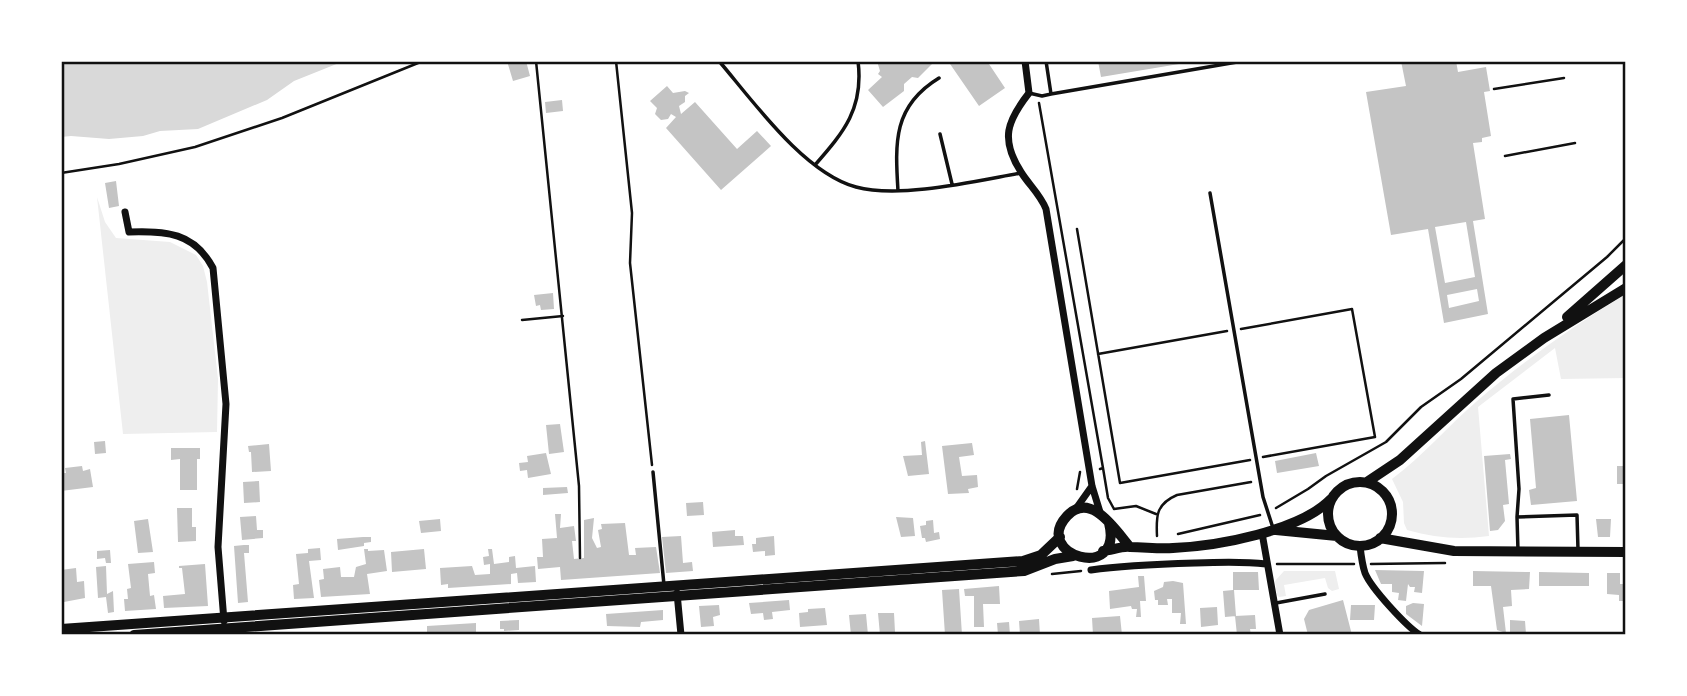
<svg xmlns="http://www.w3.org/2000/svg" width="1687" height="696" viewBox="0 0 1687 696" font-family="'Roboto Condensed',sans-serif">
<style>
.green{fill:#eee}
.water{fill:#d9d9d9}
.building{fill:#c4c4c4;fill-rule:evenodd}
.lines{fill:none;stroke-linecap:round;stroke-linejoin:round}
.path{stroke:#111;stroke-width:2.5}
.service{stroke:#111;stroke-width:3.5}
.minor{stroke:#111;stroke-width:7}
.primary{stroke:#111;stroke-width:10}
.neatline{fill:none;stroke:#111;stroke-width:2.5}
</style>
<rect width="100%" height="100%" fill="#fff"/>
<!-- green -->
<path class="green" d="M 97,197 L 105,222 L 116,238 L 170,242 L 196,255 L 203,266 L 207,282 L 218,379 L 217,432 L 123,434 Z
M 1626,294 L 1626,378 L 1561,379 L 1555,348 L 1478,407 L 1489,536 C 1460,540 1435,538 1407,530 L 1404,523 L 1403,502 L 1392,479 C 1423,456 1447,427 1476,402 C 1522,362 1573,326 1626,294 Z
M 1284,571 L 1335,571 L 1339,589 L 1332,591 L 1328,588 L 1325,578 L 1284,585 L 1286,596 L 1279,597 L 1277,595 L 1275,581 Z"/>
<!-- water -->
<path class="water" d="M 61,61 L 344,61 L 294,81 L 267,100 L 198,129 L 160,131 L 143,136 L 109,139 L 71,136 L 61,137 Z"/>
<!-- building -->
<path class="building" d="M 507,61 L 526,61 L 530,76 L 513,81 Z
M 877,61 L 935,61 L 918,78 L 912,77 L 904,84 L 904,91 L 883,107 L 868,90 L 882,77 L 878,74 L 880,71 Z
M 948,61 L 987,61 L 1005,88 L 979,106 Z
M 1098,61 L 1185,61 L 1185,63 L 1101,77 Z
M 1401,61 L 1456,61 L 1458,72 L 1486,67 L 1490,91 L 1484,92 L 1491,136 L 1482,138 L 1482,142 L 1473,143 L 1485,219 L 1473,221 L 1488,314 L 1444,323 L 1428,229 L 1391,235 L 1366,92 L 1406,86 ZM 1466,222 L 1475,277 L 1445,283 L 1435,227 ZM 1477,289 L 1479,301 L 1449,308 L 1447,295 Z
M 667,86 L 673,93 L 685,91 L 689,93 L 685,96 L 685,102 L 679,106 L 681,114 L 695,102 L 737,149 L 757,131 L 771,146 L 721,190 L 666,128 L 676,117 L 671,114 L 668,119 L 661,120 L 655,114 L 657,108 L 650,101 Z
M 562,100 L 563,111 L 546,113 L 545,102 Z
M 116,181 L 119,206 L 109,208 L 105,183 Z
M 553,293 L 554,309 L 541,310 L 540,305 L 536,306 L 534,295 Z
M 1569,415 L 1577,501 L 1531,505 L 1529,490 L 1536,488 L 1530,419 Z
M 560,424 L 564,452 L 549,454 L 546,425 Z
M 105,441 L 106,453 L 95,454 L 94,442 Z
M 925,441 L 929,474 L 908,476 L 903,456 L 922,455 L 921,442 Z
M 972,443 L 974,455 L 959,457 L 962,476 L 977,475 L 978,487 L 968,489 L 969,493 L 948,494 L 942,446 Z
M 269,444 L 271,471 L 252,472 L 251,452 L 249,452 L 248,446 Z
M 171,448 L 200,448 L 200,459 L 197,459 L 197,490 L 180,490 L 180,459 L 171,460 Z
M 546,453 L 551,474 L 528,478 L 527,470 L 520,471 L 519,463 L 528,462 L 527,456 Z
M 1316,453 L 1319,466 L 1277,473 L 1275,461 Z
M 1510,454 L 1511,459 L 1505,460 L 1509,504 L 1503,505 L 1505,521 L 1498,530 L 1490,531 L 1484,456 Z
M 82,466 L 83,471 L 90,469 L 93,487 L 61,491 L 61,473 L 66,473 L 65,468 Z
M 1617,466 L 1626,466 L 1626,484 L 1617,484 Z
M 259,481 L 260,502 L 244,503 L 243,482 Z
M 567,487 L 568,493 L 543,495 L 543,488 Z
M 703,502 L 704,515 L 687,516 L 686,503 Z
M 177,508 L 192,508 L 192,527 L 196,527 L 196,541 L 178,542 Z
M 555,514 L 561,514 L 560,528 L 574,526 L 576,541 L 572,541 L 574,559 L 584,558 L 584,520 L 594,518 L 592,538 L 597,548 L 601,547 L 598,530 L 602,529 L 601,524 L 625,523 L 629,555 L 636,555 L 635,548 L 656,547 L 660,573 L 561,580 L 560,567 L 538,569 L 537,557 L 543,557 L 542,539 L 557,538 Z
M 256,516 L 257,530 L 263,530 L 263,538 L 242,540 L 240,517 Z
M 896,517 L 913,518 L 915,536 L 901,537 Z
M 148,519 L 153,552 L 138,553 L 134,521 Z
M 440,519 L 441,531 L 421,533 L 419,521 Z
M 1596,519 L 1611,519 L 1610,537 L 1598,537 Z
M 933,520 L 934,533 L 939,532 L 940,539 L 926,542 L 925,538 L 922,538 L 920,526 L 926,525 L 926,521 Z
M 735,530 L 735,536 L 743,536 L 744,545 L 713,547 L 712,532 Z
M 681,536 L 683,563 L 692,562 L 693,571 L 666,573 L 662,537 Z
M 774,536 L 775,555 L 765,556 L 765,551 L 753,552 L 752,544 L 756,544 L 756,538 Z
M 363,537 L 371,537 L 371,542 L 364,543 L 364,546 L 338,550 L 337,539 Z
M 244,545 L 249,545 L 249,553 L 244,553 L 248,602 L 238,603 L 234,546 Z
M 320,548 L 321,560 L 309,561 L 314,598 L 294,599 L 293,585 L 299,584 L 296,554 L 308,553 L 308,549 Z
M 364,549 L 368,549 L 368,551 L 384,550 L 387,571 L 367,574 L 370,594 L 321,597 L 319,580 L 324,579 L 323,569 L 340,567 L 341,577 L 354,577 L 356,567 L 366,564 Z
M 424,549 L 426,569 L 392,572 L 391,552 Z
M 488,549 L 492,549 L 494,564 L 509,562 L 509,557 L 515,556 L 516,568 L 535,566 L 536,582 L 518,583 L 517,573 L 511,574 L 511,584 L 448,588 L 448,584 L 441,585 L 440,568 L 472,566 L 475,575 L 490,574 L 490,564 L 484,565 L 483,557 L 489,556 Z
M 110,550 L 111,563 L 106,563 L 105,558 L 97,559 L 97,551 Z
M 154,562 L 155,573 L 148,574 L 150,596 L 154,595 L 156,609 L 125,611 L 124,599 L 128,599 L 127,589 L 131,588 L 128,564 Z
M 205,564 L 208,606 L 164,608 L 163,596 L 185,594 L 182,568 L 179,568 L 179,566 Z
M 106,566 L 107,594 L 113,591 L 114,612 L 108,613 L 106,597 L 98,598 L 96,567 Z
M 76,568 L 77,582 L 84,581 L 85,598 L 64,602 L 61,600 L 61,570 Z
M 1375,570 L 1424,571 L 1422,593 L 1414,592 L 1415,587 L 1410,587 L 1408,584 L 1406,601 L 1398,600 L 1399,593 L 1392,592 L 1392,584 L 1381,584 Z
M 1473,571 L 1530,572 L 1529,589 L 1511,590 L 1512,606 L 1503,607 L 1506,633 L 1497,630 L 1491,586 L 1473,586 Z
M 1233,572 L 1258,572 L 1259,590 L 1234,590 L 1236,616 L 1225,617 L 1223,591 L 1233,590 Z
M 1539,572 L 1589,573 L 1589,586 L 1539,586 Z
M 1607,573 L 1620,573 L 1620,584 L 1626,584 L 1626,601 L 1619,601 L 1619,595 L 1607,594 Z
M 1138,576 L 1144,576 L 1146,601 L 1140,601 L 1141,617 L 1136,617 L 1137,609 L 1132,609 L 1131,606 L 1110,609 L 1109,591 L 1139,587 Z
M 1173,581 L 1183,583 L 1186,624 L 1180,624 L 1181,613 L 1172,613 L 1172,599 L 1167,599 L 1168,605 L 1158,605 L 1158,600 L 1155,600 L 1154,591 L 1163,587 L 1164,582 Z
M 999,586 L 1000,604 L 983,604 L 984,627 L 974,627 L 974,596 L 965,596 L 964,589 Z
M 959,589 L 962,635 L 945,635 L 942,590 Z
M 789,600 L 790,610 L 772,612 L 773,619 L 764,620 L 763,613 L 751,614 L 749,603 Z
M 1343,600 L 1352,635 L 1308,635 L 1304,619 L 1309,610 Z
M 1413,603 L 1424,604 L 1422,626 L 1406,614 L 1406,606 Z
M 719,605 L 720,615 L 713,617 L 714,626 L 701,627 L 699,606 Z
M 1351,605 L 1375,605 L 1374,620 L 1350,620 Z
M 1217,607 L 1218,625 L 1201,627 L 1200,608 Z
M 825,608 L 827,625 L 800,627 L 799,613 L 808,612 L 808,609 Z
M 663,610 L 663,620 L 641,622 L 640,627 L 607,626 L 606,614 Z
M 878,613 L 894,613 L 895,632 L 901,632 L 901,635 L 880,635 Z
M 866,614 L 868,635 L 851,635 L 849,615 Z
M 1255,615 L 1256,629 L 1250,629 L 1251,635 L 1237,635 L 1235,616 Z
M 1120,616 L 1122,635 L 1093,635 L 1092,618 Z
M 1039,619 L 1040,635 L 1020,635 L 1019,621 Z
M 519,620 L 519,630 L 504,631 L 504,629 L 500,629 L 500,621 Z
M 1510,620 L 1525,621 L 1526,634 L 1510,633 Z
M 1009,622 L 1010,635 L 998,635 L 997,623 Z
M 476,623 L 476,633 L 427,635 L 427,626 Z"/>
<g class="lines">
<!-- path -->
<path class="path" d="M 536,61 L 579,486 L 580,558
M 616,61 L 632,213 L 630,263 L 652,465
M 1494,89 L 1564,78
M 1039,103 L 1103,468
M 1505,156 L 1575,143
M 61,173 L 119,164 L 195,147 L 282,118 L 423,61
M 1077,229 L 1120,483 L 1250,460
M 522,320 L 563,316
M 1241,329 L 1352,309 L 1375,437 L 1263,457
M 1098,354 L 1227,331
M 1100,469 L 1103,468 L 1108,498 L 1114,509
M 1077,489 L 1080,472
M 1276,508 L 1308,489 L 1326,476 L 1386,442 L 1421,407 L 1461,379 L 1607,257 L 1626,238
M 1114,509 L 1136,506 L 1156,514
M 1178,534 L 1260,515
M 1157,536 C 1156,516 1156,504 1177,495 L 1251,482
M 1277,564 L 1354,564
M 1371,564 L 1445,563
M 1052,574 L 1081,571"/>
<!-- service -->
<path class="service" d="M 719,61 C 753,101 804,173 856,187 C 900,199 976,181 1021,173
M 1029,93 L 1042,96 L 1051,94 L 1046,61
M 1051,94 L 1243,61
M 940,134 L 952,184
M 815,165 C 844,132 864,108 858,61
M 898,191 C 895,142 893,106 939,78
M 1210,193 L 1263,497 L 1273,528
M 653,472 L 664,585
M 1517,517 L 1519,489 L 1513,399 L 1549,395
M 1518,551 L 1517,517 L 1577,515 L 1578,550
M 1276,603 L 1325,594"/>
<!-- minor -->
<path class="minor" d="M 1025,61 L 1029,93 C 1007,121 1000,139 1021,172 C 1029,185 1040,194 1046,209 L 1092,486 L 1100,512
M 125,212 L 129,232 C 166,231 194,232 213,268 L 226,404 L 218,547 L 224,621
M 1075,510 L 1092,486
M 1262,533 L 1280,635
M 1360,546 C 1361,555 1362,564 1365,573 C 1371,588 1406,626 1420,635
M 1091,570 C 1125,565 1160,564 1195,563 C 1219,562 1242,561 1266,564
M 677,593 L 681,635"/>
<!-- primary -->
<path class="primary" d="M 1567,317 L 1626,265
M1328 514a32 32 0 1 1 64 0a32 32 0 1 1-64 0Z
M 1367,482 L 1400,460 L 1496,373 L 1544,338 L 1626,288
M 1109,523 C 1124,583 1031,555 1067,516 C 1091,490 1116,531 1130,547
M 1276,530 L 1337,536
M 1380,538 L 1454,551 L 1626,552
M 1103,551 C 1112,550 1122,546 1130,547 C 1145,547 1158,549 1173,548 C 1218,546 1300,531 1331,499
M 61,629 L 1023,561 L 1041,555 L 1060,537
M 134,635 L 1024,571 L 1055,559 L 1073,556"/>
</g>
<!-- border -->
<rect width="1687" height="696" fill="none" stroke="#ffffff" stroke-width="126"/>
<rect x="63" y="63" width="1561" height="570" class="neatline"/>
</svg>
